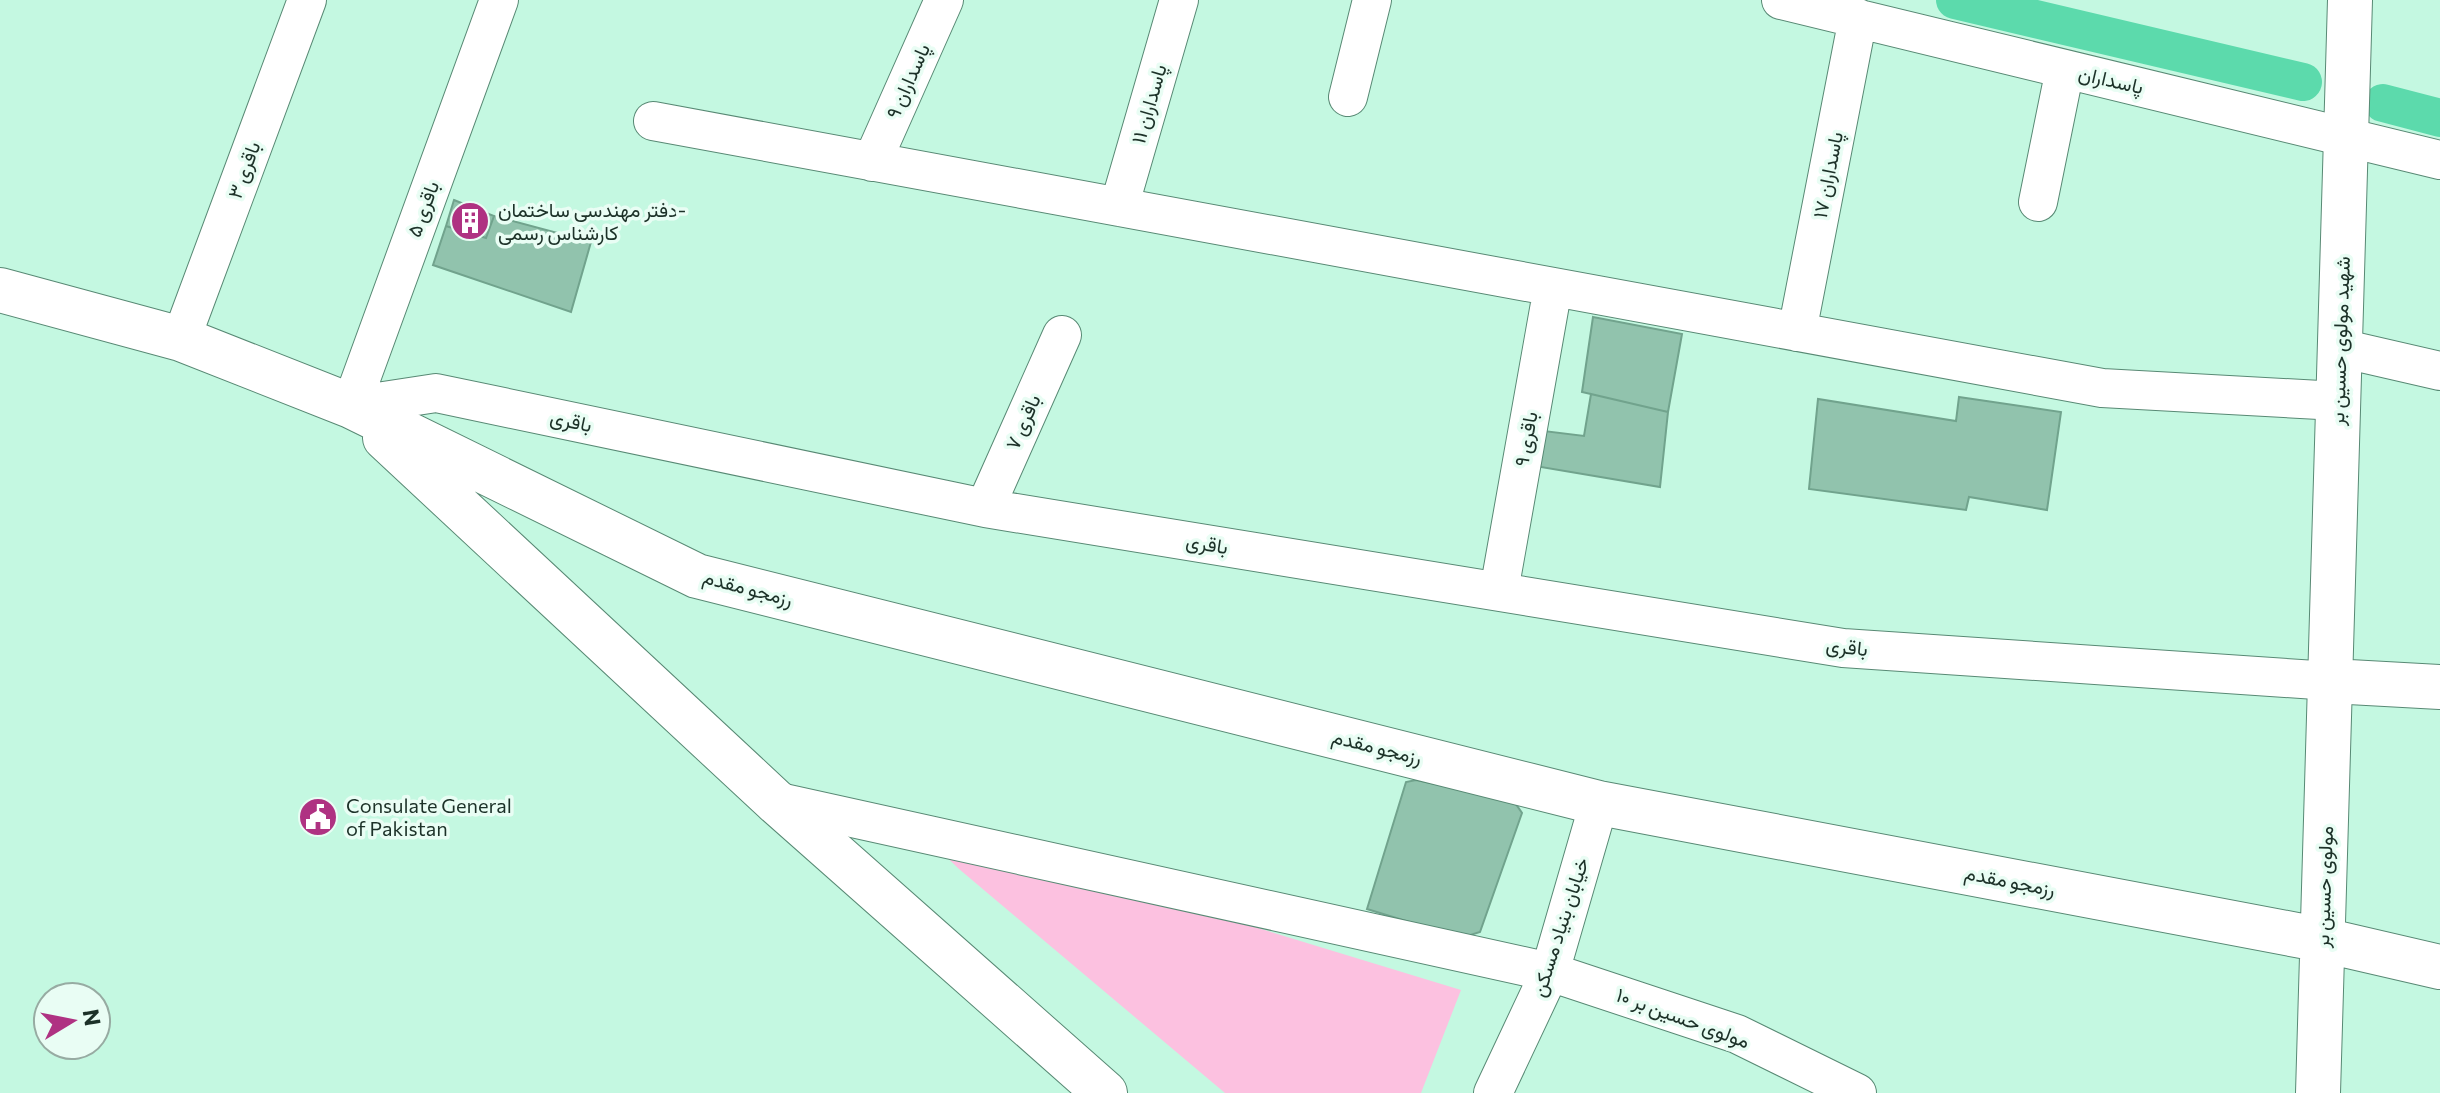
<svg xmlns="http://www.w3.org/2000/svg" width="2440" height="1093" viewBox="0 0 2440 1093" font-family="Commissioner,Vazirmatn,sans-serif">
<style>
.green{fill:#fcc1e0}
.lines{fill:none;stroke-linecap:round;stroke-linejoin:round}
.canal{stroke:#5cdaac;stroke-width:38}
.building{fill:#91c3ad;stroke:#71a38d;stroke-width:2}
.minor-casing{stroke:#588974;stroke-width:40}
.tertiary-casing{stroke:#588974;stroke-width:46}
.minor{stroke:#fff;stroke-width:38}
.tertiary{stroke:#fff;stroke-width:44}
.labels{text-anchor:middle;stroke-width:7;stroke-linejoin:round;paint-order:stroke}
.street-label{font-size:20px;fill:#1c3128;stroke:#e9fdf4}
.poi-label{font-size:20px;fill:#1c3128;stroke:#e9fdf4;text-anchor:start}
</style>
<rect width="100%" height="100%" fill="#c4f8e1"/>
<!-- green -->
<path class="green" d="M 910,822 L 1461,990 L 1421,1093 L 1225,1093 L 959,869 Z"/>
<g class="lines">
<!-- canal -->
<path class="canal" d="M 1955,0 L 2303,82
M 2383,103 L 2440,118"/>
</g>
<!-- building -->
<path class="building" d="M 454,200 L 494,216 L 486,238 L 446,226 Z
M 494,216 L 591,242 L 571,312 L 433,265 L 446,226 L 486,238 Z
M 1593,317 L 1682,334 L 1668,412 L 1582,392 Z
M 1591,394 L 1668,412 L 1660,487 L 1529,465 L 1536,430 L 1584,436 Z
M 1959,397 L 2061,412 L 2047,510 L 1969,497 L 1966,510 L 1809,489 L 1818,399 L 1956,421 Z
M 1416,780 L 1513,800 L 1522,813 L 1480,932 L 1461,938 L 1367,909 L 1406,782 Z"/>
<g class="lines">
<defs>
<path id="minor" d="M 499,0 L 351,406 L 436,393 L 985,508 L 1843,648 L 2331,681
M 1781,0 L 2440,160
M 1348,97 L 1372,0
M 653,121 L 2102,388 L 2338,401
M 872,162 L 944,0
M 2038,202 L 2065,69
M 1119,207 L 1179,0
M 1797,332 L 1858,18
M 181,339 L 307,0
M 2340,348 L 2440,371
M 985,508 L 1062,335
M 1499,591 L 1553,287
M 775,801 L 1550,972 L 1737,1034 L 1857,1093
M 1493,1093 L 1550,972 L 1599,803"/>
<path id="tertiary" d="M 0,290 L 181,339 L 351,406 L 697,576 L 1599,803 L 2323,940 L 2440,967
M 385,438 L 775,801 L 1105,1093
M 2331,681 L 2440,687
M 2318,1093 L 2350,0"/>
</defs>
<!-- minor casing -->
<use href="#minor" class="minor-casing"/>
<!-- tertiary casing -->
<use href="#tertiary" class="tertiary-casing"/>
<!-- minor -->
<use href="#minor" class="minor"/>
<!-- tertiary -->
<use href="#tertiary" class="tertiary"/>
</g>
<!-- icons -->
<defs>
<symbol id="building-disc" viewBox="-11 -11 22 22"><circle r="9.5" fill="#af3282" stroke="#e9fdf4"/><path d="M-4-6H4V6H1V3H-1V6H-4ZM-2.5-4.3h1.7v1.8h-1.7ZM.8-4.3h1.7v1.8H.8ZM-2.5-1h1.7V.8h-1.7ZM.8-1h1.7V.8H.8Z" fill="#fff"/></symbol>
<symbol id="civic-disc" viewBox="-11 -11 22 22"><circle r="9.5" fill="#af3282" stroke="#e9fdf4"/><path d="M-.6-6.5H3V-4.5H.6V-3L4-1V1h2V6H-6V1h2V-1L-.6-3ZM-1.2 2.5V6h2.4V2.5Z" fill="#fff"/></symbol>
</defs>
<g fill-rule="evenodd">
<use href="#building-disc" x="448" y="199" width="44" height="44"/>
<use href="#civic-disc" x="296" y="795" width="44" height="44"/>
</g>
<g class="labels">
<!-- street labels -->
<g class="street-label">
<text transform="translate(2111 80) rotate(13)" y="7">پاسداران</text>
<text transform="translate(908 81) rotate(-66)" y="7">پاسداران ۹</text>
<text transform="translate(1149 104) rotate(-74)" y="7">پاسداران ۱۱</text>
<text transform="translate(244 170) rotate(-70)" y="7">باقری ۳</text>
<text transform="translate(1828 175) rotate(-79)" y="7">پاسداران ۱۷</text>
<text transform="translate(423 209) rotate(-70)" y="7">باقری ۵</text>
<text transform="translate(2340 341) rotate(-88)" y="7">شهید مولوی حسین بر</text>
<text transform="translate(571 421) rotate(12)" y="7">باقری</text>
<text transform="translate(1023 422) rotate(-66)" y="7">باقری ۷</text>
<text transform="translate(1526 439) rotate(-80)" y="7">باقری ۹</text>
<text transform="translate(1207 544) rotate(9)" y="7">باقری</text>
<text transform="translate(748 588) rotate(15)" y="7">رزمجو مقدم</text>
<text transform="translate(1847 647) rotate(6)" y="7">باقری</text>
<text transform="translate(1377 747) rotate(14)" y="7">رزمجو مقدم</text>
<text transform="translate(2010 881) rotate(11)" y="7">رزمجو مقدم</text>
<text transform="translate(2324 887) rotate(-88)" y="7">مولوی حسین بر</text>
<text transform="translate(1560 927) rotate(-72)" y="7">خیابان بنیاد مسکن</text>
<text transform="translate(1683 1018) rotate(20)" y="7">مولوی حسین بر ۱۰</text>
</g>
<!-- poi labels -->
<g class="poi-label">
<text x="498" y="217">دفتر مهندسی ساختمان-<tspan x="498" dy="23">کارشناس رسمی</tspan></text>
<text x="346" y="813">Consulate General<tspan x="346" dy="23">of Pakistan</tspan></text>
</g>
</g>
<!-- north arrow -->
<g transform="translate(72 1021) rotate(80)"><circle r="38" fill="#e9fdf4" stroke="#97aba2" stroke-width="2"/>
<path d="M0-6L14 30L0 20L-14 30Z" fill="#af3282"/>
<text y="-12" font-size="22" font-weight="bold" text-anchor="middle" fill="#1c3128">N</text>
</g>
</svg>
